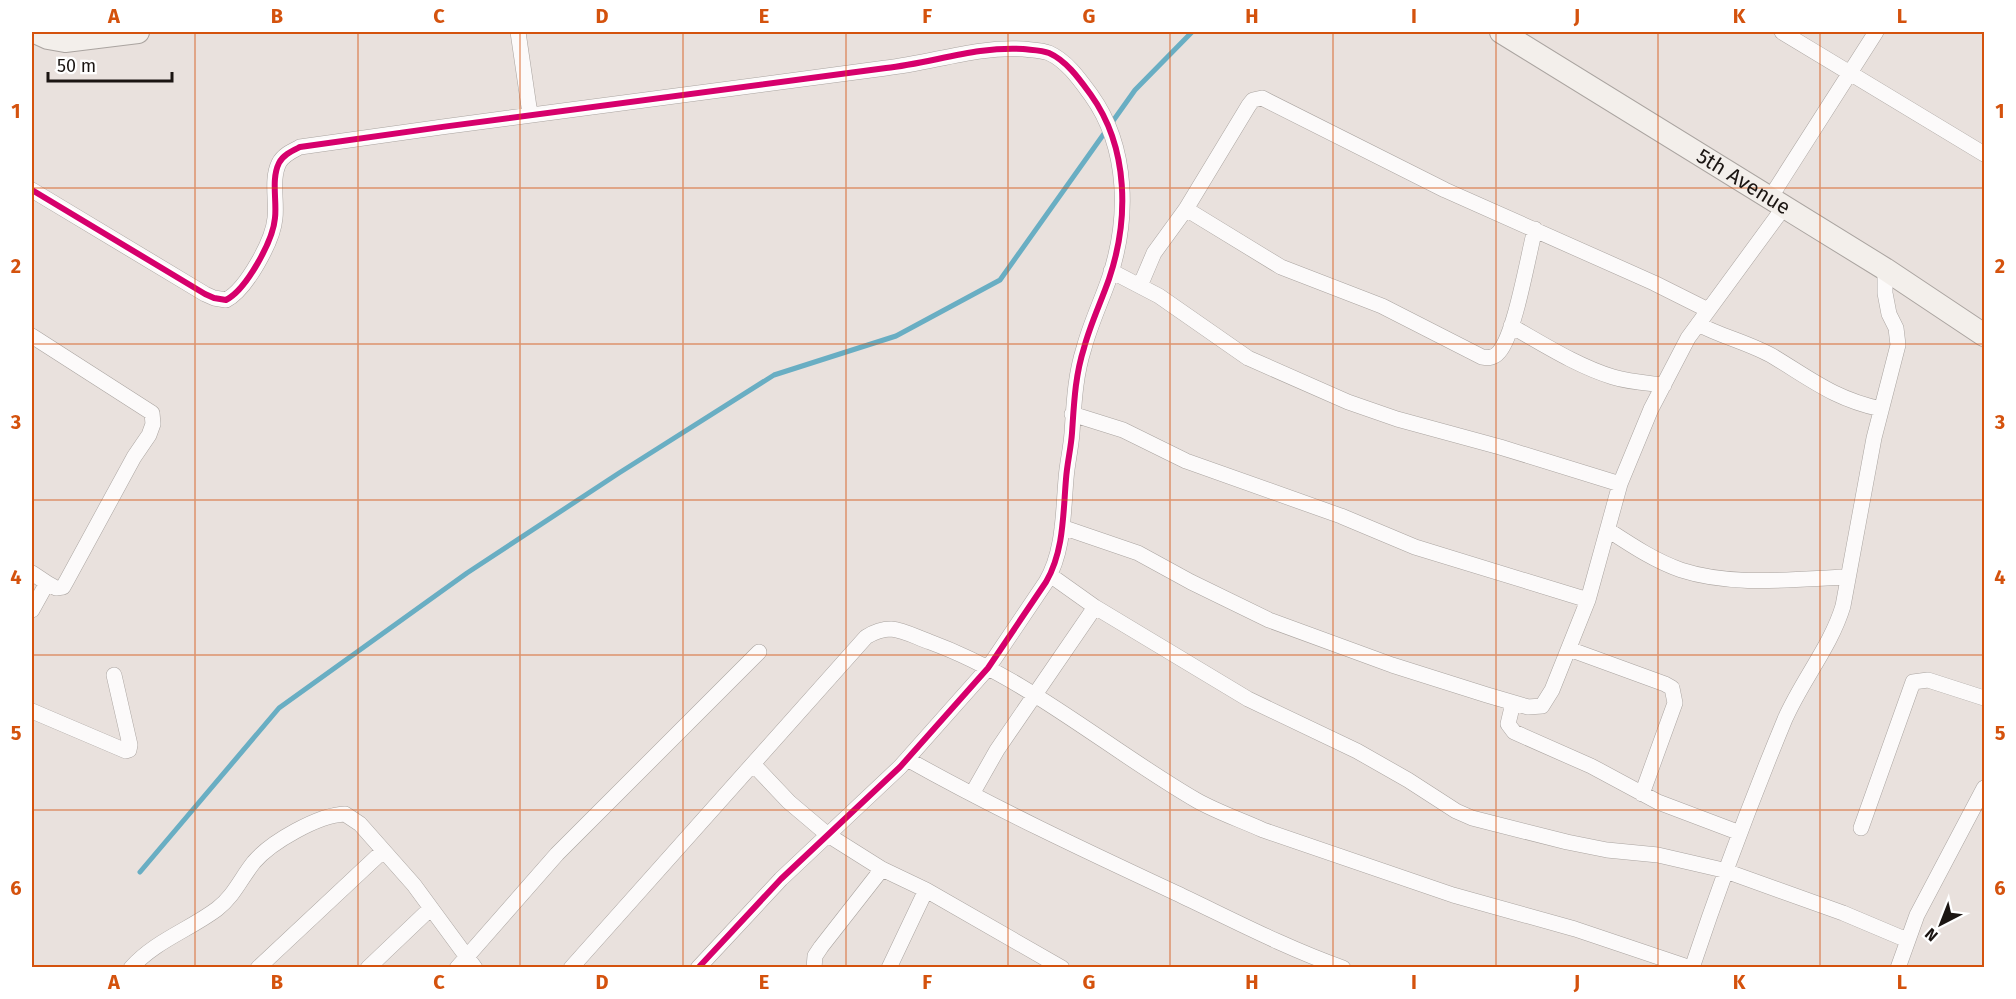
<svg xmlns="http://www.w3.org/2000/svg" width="2016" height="999" viewBox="0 0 2016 999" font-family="'Fira Sans',sans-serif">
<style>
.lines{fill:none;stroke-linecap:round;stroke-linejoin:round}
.stream{stroke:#69aec3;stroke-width:5}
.street-casing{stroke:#aaa4a0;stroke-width:16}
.secondary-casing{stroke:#aaa4a0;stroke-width:24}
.street{stroke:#fcfafa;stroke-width:15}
.secondary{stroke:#f3efeb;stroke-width:22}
.cycleway-casing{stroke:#fff;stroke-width:10}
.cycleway{stroke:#d6006c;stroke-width:6}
.grid{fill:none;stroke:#d4520d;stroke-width:1.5;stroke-opacity:0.55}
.labels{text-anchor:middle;stroke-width:6;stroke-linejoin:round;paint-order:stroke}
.street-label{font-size:21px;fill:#1b1512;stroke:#fff}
.neatline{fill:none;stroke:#d4520d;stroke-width:2}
.grid-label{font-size:20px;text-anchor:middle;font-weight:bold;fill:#d4520d}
</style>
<rect width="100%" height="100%" fill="#e9e1dd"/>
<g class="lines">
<!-- stream -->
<path class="stream" d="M 140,872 L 279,708 L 467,573 L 619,473 L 774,375 L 896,336 L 1000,280 L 1135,90 L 1192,32"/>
<defs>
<path id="street" d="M 518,32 L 530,114
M 1782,32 L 1984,154
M 32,190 L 205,294 L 214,298 L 226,300 C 246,290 273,241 275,218 C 277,201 271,179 279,163 C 283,155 292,151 300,147 C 495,119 690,93 886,68 C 932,63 977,46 1023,49 C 1031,50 1042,50 1049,53 C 1067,61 1080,80 1091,95 C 1129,148 1129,220 1109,279 C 1101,302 1090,325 1084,348 C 1075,376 1074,404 1072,433 C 1071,448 1067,464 1066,479 C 1063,514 1064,551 1046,582 L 988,668 L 900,767 L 781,879 L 698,968
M 1770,198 L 1876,32
M 1186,209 L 1281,267 L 1382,306 L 1482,357 C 1489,358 1494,358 1499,352 C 1515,334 1528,256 1535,229
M 1111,271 L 1159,296 L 1248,358 L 1348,402 L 1397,419 L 1500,447 L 1620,484
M 1140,286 L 1154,253 L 1186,209 L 1249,105 L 1253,100 L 1262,98 L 1445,190 L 1654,283 L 1708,310
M 1698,324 C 1722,337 1750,343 1774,357 C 1812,380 1835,399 1881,409
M 1511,326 C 1543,344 1577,366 1613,377 C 1629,382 1647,383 1664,385
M 32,336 L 152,413 L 153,424 L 149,435 L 134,457 L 67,580 L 63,587 L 56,588 L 47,583
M 1072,414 L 1123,430 L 1186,461 L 1341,516 L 1415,547 L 1588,600
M 1062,527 L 1138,553 L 1191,582 L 1269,620 L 1392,665 L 1487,695 L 1528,707 L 1542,706 L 1552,690 L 1588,600 L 1620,484 L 1651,409 L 1688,338 L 1784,207
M 1608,530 C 1631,545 1655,561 1681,570 C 1733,587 1794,579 1848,577
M 32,573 L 47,583 L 32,610
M 1050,575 L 1095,607 L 1248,699 L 1357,751 L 1408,780 L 1456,811 L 1472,818 L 1567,842 L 1607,850 L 1658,855 L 1723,870 L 1843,913 L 1907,940
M 1569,649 L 1665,684 L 1672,688 L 1675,703 L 1642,794
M 1513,703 L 1508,724 L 1514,732 L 1591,766 L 1658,802 L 1740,833
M 32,711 L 126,751 L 129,750 L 130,745 L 114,675
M 907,759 C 994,808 1086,851 1176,893 C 1231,919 1286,948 1343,968
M 753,764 L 789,802 L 828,835 L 882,869 L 926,890 L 1062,968
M 972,794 L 997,750 L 1095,607
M 1861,828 L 1913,682 L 1928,680 L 1984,698
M 131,968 C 155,941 189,930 217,909 C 234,896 241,878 254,862 C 271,842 318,815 345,814 L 360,824 L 414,885 L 475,968
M 258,968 L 383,851
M 368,968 L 431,908
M 457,968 L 557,854 L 759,652
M 571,968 L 866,637 C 874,632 881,629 891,629 C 904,630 918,638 930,642 C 1026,677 1108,749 1196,800 C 1217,812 1241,820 1263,830 L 1453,895 L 1575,929 L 1691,968
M 814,968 L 815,956 L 821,947 L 882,869
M 889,968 L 926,890
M 1692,968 C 1720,884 1751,801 1785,719 C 1802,680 1831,646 1843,606 L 1874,438 L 1898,345 L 1896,328 L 1889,314 L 1885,293 L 1885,269
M 1898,968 L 1917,915 L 1984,788"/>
<g id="secondary">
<path d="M 35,32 L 48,38 L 65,41 L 138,32"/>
<path id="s1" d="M 1501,32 L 1885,269 L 1984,335"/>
</g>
</defs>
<!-- street casing -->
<use href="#street" class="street-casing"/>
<!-- secondary casing -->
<use href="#secondary" class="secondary-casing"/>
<!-- street -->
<use href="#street" class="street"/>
<!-- secondary -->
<use href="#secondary" class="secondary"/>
<defs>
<path id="cycleway" d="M 32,190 L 205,294 L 214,298 L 226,300 C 246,290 273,241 275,218 C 277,201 271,179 279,163 C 283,155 292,151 300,147 C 495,119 690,93 886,68 C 932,63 977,46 1023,49 C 1031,50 1042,50 1049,53 C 1067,61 1080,80 1091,95 C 1129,148 1129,220 1109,279 C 1101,302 1090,325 1084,348 C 1075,376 1074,404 1072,433 C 1071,448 1067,464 1066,479 C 1063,514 1064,551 1046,582 L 988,668 L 900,767 L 781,879 L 698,968"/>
</defs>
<!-- cycleway casing -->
<use href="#cycleway" class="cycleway-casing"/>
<!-- cycleway -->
<use href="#cycleway" class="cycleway"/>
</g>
<!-- grid -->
<path class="grid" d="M 195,32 L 195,968M 358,32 L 358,968M 520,32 L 520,968M 683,32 L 683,968M 846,32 L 846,968M 1008,32 L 1008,968M 1170,32 L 1170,968M 1333,32 L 1333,968M 1496,32 L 1496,968M 1658,32 L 1658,968M 1820,32 L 1820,968M 32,188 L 1984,188M 32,344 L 1984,344M 32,500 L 1984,500M 32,655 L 1984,655M 32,810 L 1984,810"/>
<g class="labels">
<!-- street labels -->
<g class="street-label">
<text dy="7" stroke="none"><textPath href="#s1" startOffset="285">5th Avenue</textPath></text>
</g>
</g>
<!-- border -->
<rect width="2016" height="999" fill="none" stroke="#ffffff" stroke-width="66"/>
<!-- north arrow -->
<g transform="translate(1941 924) rotate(222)" stroke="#ffffff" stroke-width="4.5" paint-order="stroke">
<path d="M0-4.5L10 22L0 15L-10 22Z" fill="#1b1512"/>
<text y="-9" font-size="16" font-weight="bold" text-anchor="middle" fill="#1b1512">N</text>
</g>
<!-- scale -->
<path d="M48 72v9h124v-9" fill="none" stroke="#1b1512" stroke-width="3"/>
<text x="57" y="72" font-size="18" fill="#1b1512" stroke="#ffffff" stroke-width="4.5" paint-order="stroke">50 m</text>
<rect x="33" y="33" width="1950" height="933" class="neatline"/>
<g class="grid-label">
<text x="114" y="23">A</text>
<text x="277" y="23">B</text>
<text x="439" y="23">C</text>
<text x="602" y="23">D</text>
<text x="764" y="23">E</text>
<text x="927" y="23">F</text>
<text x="1089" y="23">G</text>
<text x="1252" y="23">H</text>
<text x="1414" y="23">I</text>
<text x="1577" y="23">J</text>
<text x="1739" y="23">K</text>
<text x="1902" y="23">L</text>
<text x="16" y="118">1</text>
<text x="2000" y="118">1</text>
<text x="16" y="273">2</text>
<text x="2000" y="273">2</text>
<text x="16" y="429">3</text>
<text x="2000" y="429">3</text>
<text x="16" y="584">4</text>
<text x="2000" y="584">4</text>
<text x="16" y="740">5</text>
<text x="2000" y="740">5</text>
<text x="16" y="895">6</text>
<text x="2000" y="895">6</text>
<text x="114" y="989">A</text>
<text x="277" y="989">B</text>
<text x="439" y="989">C</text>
<text x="602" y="989">D</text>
<text x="764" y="989">E</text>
<text x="927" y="989">F</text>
<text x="1089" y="989">G</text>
<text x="1252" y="989">H</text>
<text x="1414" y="989">I</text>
<text x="1577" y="989">J</text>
<text x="1739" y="989">K</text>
<text x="1902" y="989">L</text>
</g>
</svg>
